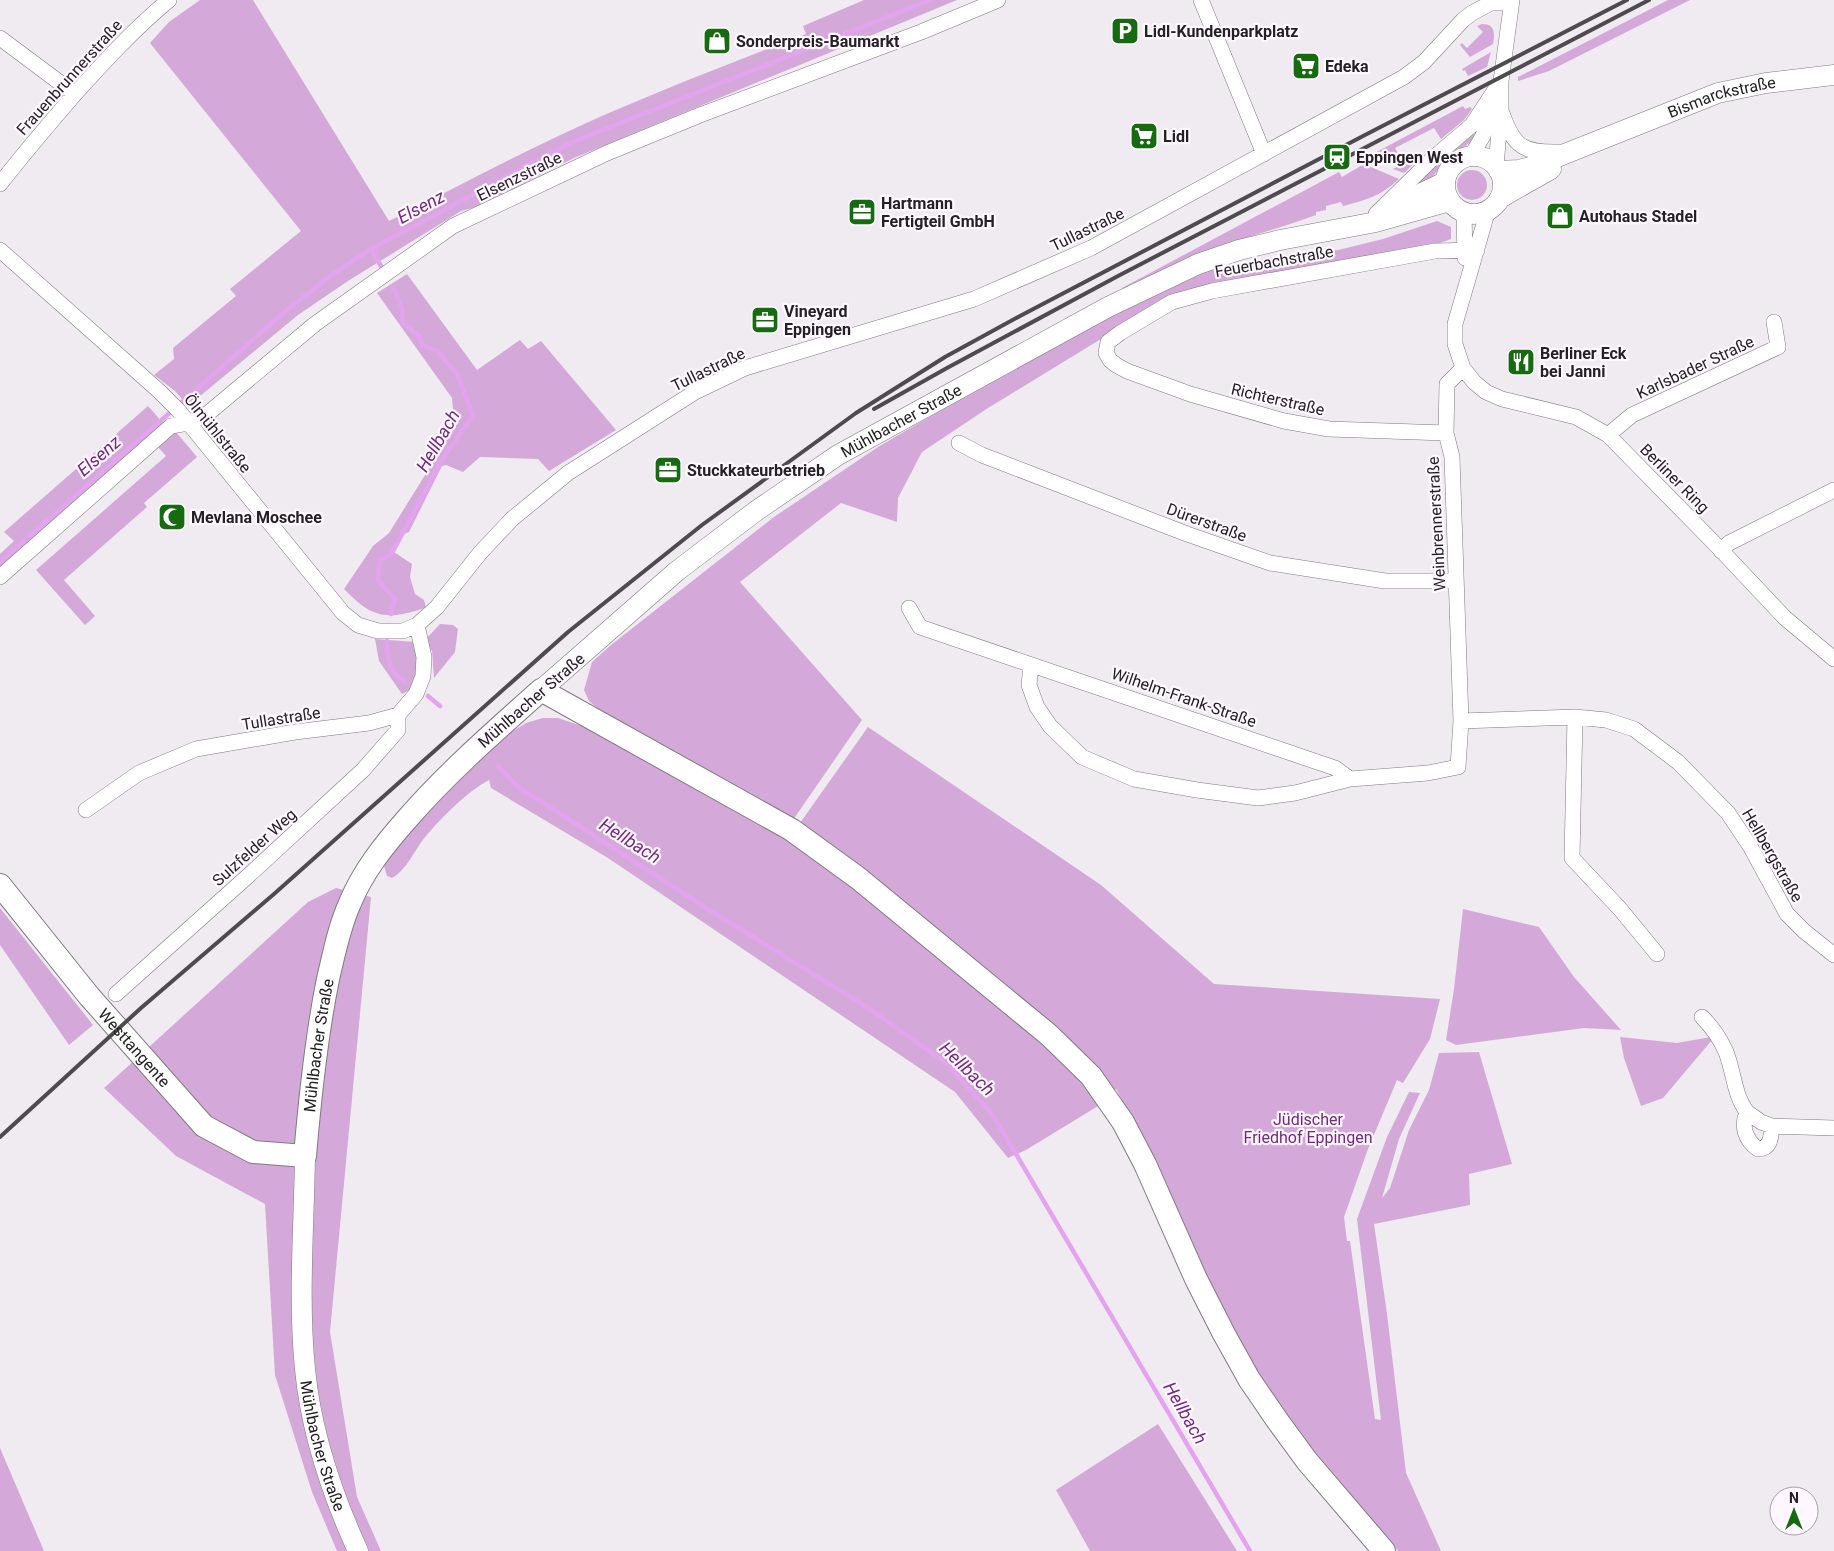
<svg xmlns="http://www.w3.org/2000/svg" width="1834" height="1551" viewBox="0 0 1834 1551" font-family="Roboto,sans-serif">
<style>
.green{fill:#d4a9da}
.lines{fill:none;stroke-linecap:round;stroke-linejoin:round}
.stream{stroke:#e4a3ee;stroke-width:4.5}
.minor-casing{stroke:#7f7a80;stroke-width:16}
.tertiary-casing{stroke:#7f7a80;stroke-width:21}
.secondary-casing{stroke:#7f7a80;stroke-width:24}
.minor{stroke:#fff;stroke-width:15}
.tertiary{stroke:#fff;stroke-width:20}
.secondary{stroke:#fff;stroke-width:22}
.rail{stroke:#4e4b4e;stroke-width:4}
.labels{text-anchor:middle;stroke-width:4.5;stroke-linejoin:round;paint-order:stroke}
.poi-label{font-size:16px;font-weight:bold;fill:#232123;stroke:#fef7ff;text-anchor:start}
.street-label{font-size:16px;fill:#232123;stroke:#fef7ff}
.park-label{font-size:16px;fill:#73277f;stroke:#fef7ff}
.water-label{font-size:18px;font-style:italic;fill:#742980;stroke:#fef7ff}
</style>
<rect width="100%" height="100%" fill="#f0eaf1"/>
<!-- green -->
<path class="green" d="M 200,0 L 253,0 L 389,221 C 461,185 531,147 604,115 C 671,86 738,60 806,34 L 803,26 L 864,0 L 957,0 L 574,158 L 476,207 L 461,211 L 348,281 L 298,315 L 188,406 L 175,391 L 154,375 L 174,359 L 173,348 L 236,296 L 230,289 L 301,231 L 150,43 L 169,22 Z
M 1668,0 L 1690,0 L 1549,71 L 1518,81 L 1518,77 Z
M 1482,24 C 1495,24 1495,33 1493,44 L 1470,57 L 1460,45 L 1462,43 L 1467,48 L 1483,32 L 1477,26 Z
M 1491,52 L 1487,67 L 1468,76 L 1465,70 L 1463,71 L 1462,69 Z
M 1463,106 L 1465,109 L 1470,107 L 1472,109 L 1464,120 L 1441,139 L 1434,128 L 1395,148 L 1400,157 L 1385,165 L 1367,157 Z
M 1472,132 L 1477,137 L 1464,147 L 1455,151 L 1445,159 L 1428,184 L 1422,187 L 1417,179 Z
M 1421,154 L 1423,155 L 1404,173 L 1393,169 Z
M 1364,164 L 1399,179 C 1381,196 1366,200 1343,206 L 1341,202 L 1326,206 L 1326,210 L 1316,212 L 1316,215 C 1281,228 1245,237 1210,250 C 1180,262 1151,275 1123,290 L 1122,288 L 1339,172 L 1342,177 Z
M1457 185a15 15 0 1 1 30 0a15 15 0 1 1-30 0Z
M 1437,221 L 1451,227 L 1451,239 L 1437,244 L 1174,298 L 1096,342 L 988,408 L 922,452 L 898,498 L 897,522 L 841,503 L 740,582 L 862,720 L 793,820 L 603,713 L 589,701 L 584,690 L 592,662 L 611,645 L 774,517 L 878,447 L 1015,367 L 1168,285 L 1209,269 L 1286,255 L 1338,250 L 1383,239 Z
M 407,274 L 477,370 L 520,340 L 528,349 L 541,341 L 616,430 L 549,471 L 538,459 L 480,457 L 463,472 L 446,465 L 442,466 L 409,532 L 404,534 L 394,552 L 412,564 L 410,577 L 415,594 L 424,600 L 426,607 C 418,611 411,612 403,614 C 375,619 363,608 344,589 L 373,546 L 389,533 L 445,443 L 454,422 L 452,398 L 377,293 Z
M 148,406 L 164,424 L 0,570 L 0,554 L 14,541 L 4,532 Z
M 176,432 L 197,457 L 144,503 L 147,507 L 64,580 L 95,616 L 85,625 L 36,570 L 166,456 L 158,447 Z
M 440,624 L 453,625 L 458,629 L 455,652 L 434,678 L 432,651 L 425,640 Z
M 375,639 L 416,642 C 417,660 423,686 402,694 L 379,661 Z
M 543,718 L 558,718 L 591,729 L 800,823 L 868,727 L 1101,885 L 1214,984 L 1440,999 L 1430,1039 L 1403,1083 L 1397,1080 L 1368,1149 L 1344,1217 L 1347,1241 L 1350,1241 L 1375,1419 L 1381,1420 L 1357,1219 L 1387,1137 L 1409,1092 L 1420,1093 L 1399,1139 L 1382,1198 L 1390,1188 L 1409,1130 L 1429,1090 L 1439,1053 L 1479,1052 L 1512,1164 L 1469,1174 L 1470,1205 L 1374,1224 L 1387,1314 L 1406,1473 L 1441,1551 L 1398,1551 L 1319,1458 L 1278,1405 L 1246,1355 L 1194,1253 L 1147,1146 L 1116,1089 L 1099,1097 L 1103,1103 L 1026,1150 L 1008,1158 L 955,1092 L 608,858 L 491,788 L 489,780 C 468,791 441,818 426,836 C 414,850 408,869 392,878 L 387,876 L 384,866 L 385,858 L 414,822 L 503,737 L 526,723 Z
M 336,888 L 371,897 L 330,1332 L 357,1497 L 381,1551 L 337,1551 L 312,1492 L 275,1375 L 265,1204 L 176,1156 L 104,1088 L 308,902 Z
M 0,908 L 93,1025 L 69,1045 L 0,945 Z
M 1463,909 L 1539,927 L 1574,977 L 1621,1030 L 1584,1028 L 1456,1045 L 1446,1040 L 1454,989 Z
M 1620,1037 L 1677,1043 L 1711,1037 L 1712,1040 L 1663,1098 L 1641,1106 L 1624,1058 Z
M 1158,1424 L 1237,1551 L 1238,1551 L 1090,1551 L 1056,1490 Z
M 0,1448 L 44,1551 L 0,1551 Z"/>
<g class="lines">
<!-- stream -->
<path class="stream" d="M 371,249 L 381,266
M 0,562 L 288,309 L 333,274 L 371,249 L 570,143 L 930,0
M 391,614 L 395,599 L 378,580 L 380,561 L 392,553 L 443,458 L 473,416 L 458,376 L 438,351 L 422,345 L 419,336 L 403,323 L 402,309 L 394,288
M 387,641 C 388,660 388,671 405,682
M 428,696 L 440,706
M 498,766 L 517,786 L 703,906 L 868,1008 L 946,1063 L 993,1115 L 1250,1551"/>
<defs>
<path id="minor" d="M 1201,0 L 1264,154
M 0,38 L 75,94
M 1502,113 C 1514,148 1524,153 1560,152
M 1471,156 L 1483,136 L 1494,101
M 1496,166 L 1501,109 L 1501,81 L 1512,0
M 0,184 C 24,153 49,124 74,95 C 104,62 134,29 169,0
M 1488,210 L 1455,324 L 1455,344 L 1463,368 L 1474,382 L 1486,392 L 1502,399 L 1576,417 L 1608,435 L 1719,548 L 1785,618 L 1834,659
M 1464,212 L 1465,258
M 1376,214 L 1431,160 L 1472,125 L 1501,81
M 0,250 L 159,391 L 178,410 L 343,613 L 358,625 L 378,631 L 403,631 L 417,625 L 437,607 L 480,553 L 512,519 L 568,473 L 695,392 L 745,368 L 974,299 L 1091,248 L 1404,77 L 1424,62 L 1463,20 L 1472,13 L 1491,3 L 1511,3
M 1446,433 L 1329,429 L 1284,421 L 1190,394 L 1127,371 L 1116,365 L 1110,360 L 1106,353 L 1108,342 L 1120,333 L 1172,302 L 1212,291 L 1435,251 L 1477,250
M 1608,435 L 1632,415 L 1778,347 L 1774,322
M 959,443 L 982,455 L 1047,480 L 1187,534 L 1270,563 L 1385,581 L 1456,581
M 1721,551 L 1729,543 L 1834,490
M 0,577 L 171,426 L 188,423 L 206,415 L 315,324 L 453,226 L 607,153 L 700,115 L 921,32 L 998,0
M 909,608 L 920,627 C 1058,675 1197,720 1335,768 L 1350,779 L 1428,773 L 1458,767 L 1461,721 L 1452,457 L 1446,433 L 1447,384 L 1463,368
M 1031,666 L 1029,685 L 1037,707 L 1050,726 L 1082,757 L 1134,779 L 1197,790 L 1258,798 L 1295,793 L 1350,779
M 1575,717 L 1572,858 L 1620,909 L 1657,954
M 1461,721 L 1575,717 L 1606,720 L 1634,729 L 1678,762 L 1728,813 L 1750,846 L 1787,914 L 1804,931 L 1834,955
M 86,810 L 139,773 L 196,749 L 295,732 L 369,723 L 398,715 L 416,694 L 423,676 L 424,657 L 417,625
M 116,994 L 248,876 L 363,770 L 398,730 L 398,715
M 1702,1017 C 1713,1028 1720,1038 1726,1052 C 1734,1072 1734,1095 1747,1112
M 1772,1126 C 1771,1137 1771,1149 1758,1149 C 1745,1140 1741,1126 1747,1112 L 1761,1122 L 1772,1126 L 1834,1128"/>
<g id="tertiary">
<circle cx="1474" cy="185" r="29"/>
<path id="s1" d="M 1499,171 L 1519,170 L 1537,165 L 1718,93 L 1766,83 L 1834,75"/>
<path d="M 1500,198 L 1551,169"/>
<path d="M 1395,206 L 1445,182"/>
<path id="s2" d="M 541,690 L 677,571 L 756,511 L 838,455 L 1108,307 L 1198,264 L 1239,250 L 1280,240 L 1376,222 L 1450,201"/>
<path id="s3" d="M 305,1156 C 304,1227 298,1299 305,1369 C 311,1432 332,1494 358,1551"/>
</g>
<g id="secondary">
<path id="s4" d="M 0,885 L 89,996 L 204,1126 L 253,1152 L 305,1156 C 310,1097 316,1038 328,979 C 334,954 339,927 350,903 C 363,871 385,844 407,819 C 448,772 495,731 541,690 L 792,830 L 858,878 L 1049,1035 L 1091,1076 L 1123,1122 L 1145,1164 L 1196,1279 L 1224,1334 L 1249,1379 L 1277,1420 L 1307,1461 L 1384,1551"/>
</g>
</defs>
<!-- minor casing -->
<use href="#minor" class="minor-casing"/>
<!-- tertiary casing -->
<use href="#tertiary" class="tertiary-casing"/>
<!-- secondary casing -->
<use href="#secondary" class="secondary-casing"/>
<!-- minor -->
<use href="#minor" class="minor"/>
<!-- tertiary -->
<use href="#tertiary" class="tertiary"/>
<!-- secondary -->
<use href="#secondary" class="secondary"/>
<!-- rail -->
<path class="rail" d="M 874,409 L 947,368 L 1118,276 L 1649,0
M 0,1137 L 141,1008 L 274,894 L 568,632 L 702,525 L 856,413 L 945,357 L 1020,316 L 1365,135 L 1627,0"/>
</g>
<!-- icons -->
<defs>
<symbol id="parking-square" viewBox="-11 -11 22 22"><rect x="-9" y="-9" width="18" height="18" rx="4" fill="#166a0f" stroke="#fef7ff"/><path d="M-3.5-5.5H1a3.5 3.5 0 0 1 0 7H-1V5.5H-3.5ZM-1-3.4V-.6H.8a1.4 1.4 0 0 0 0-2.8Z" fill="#fff"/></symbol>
<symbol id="shop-square" viewBox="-11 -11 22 22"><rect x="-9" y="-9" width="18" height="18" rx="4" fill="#166a0f" stroke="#fef7ff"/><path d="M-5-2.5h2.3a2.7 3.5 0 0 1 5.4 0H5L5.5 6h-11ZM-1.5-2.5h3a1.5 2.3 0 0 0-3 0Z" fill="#fff"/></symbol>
<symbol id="supermarket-square" viewBox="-11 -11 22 22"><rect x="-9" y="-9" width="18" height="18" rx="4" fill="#166a0f" stroke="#fef7ff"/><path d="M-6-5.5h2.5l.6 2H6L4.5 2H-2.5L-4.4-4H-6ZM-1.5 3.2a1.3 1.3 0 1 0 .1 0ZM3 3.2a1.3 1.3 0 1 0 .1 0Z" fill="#fff"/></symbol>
<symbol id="station-square" viewBox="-11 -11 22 22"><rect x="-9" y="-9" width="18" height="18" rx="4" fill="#166a0f" stroke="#fef7ff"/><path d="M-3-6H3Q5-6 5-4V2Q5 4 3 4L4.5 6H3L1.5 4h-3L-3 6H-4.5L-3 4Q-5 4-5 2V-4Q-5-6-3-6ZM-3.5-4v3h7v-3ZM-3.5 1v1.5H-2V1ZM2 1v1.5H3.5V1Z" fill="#fff"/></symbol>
<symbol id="office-square" viewBox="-11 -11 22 22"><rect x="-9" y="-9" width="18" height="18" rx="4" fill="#166a0f" stroke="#fef7ff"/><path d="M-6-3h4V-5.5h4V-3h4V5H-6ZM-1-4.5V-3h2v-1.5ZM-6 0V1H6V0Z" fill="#fff"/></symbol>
<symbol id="restaurant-square" viewBox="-11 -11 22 22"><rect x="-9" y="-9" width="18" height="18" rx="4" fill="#166a0f" stroke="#fef7ff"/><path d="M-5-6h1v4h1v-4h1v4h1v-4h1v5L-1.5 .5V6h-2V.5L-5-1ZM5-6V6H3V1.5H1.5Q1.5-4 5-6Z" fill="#fff"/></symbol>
<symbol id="mosque-square" viewBox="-11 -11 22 22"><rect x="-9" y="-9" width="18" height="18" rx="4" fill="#166a0f" stroke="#fef7ff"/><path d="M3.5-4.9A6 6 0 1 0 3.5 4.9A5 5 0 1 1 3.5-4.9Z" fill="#fff"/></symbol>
</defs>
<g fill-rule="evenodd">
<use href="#parking-square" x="1109" y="15" width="32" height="32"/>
<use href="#shop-square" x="701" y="25" width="32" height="32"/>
<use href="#supermarket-square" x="1290" y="50" width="32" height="32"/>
<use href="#supermarket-square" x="1128" y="120" width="32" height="32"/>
<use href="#station-square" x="1321" y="141" width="32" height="32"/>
<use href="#office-square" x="846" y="196" width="32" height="32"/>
<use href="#shop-square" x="1544" y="200" width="32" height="32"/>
<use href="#office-square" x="749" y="304" width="32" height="32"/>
<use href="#restaurant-square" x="1505" y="346" width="32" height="32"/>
<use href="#office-square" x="652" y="454" width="32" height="32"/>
<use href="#mosque-square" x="156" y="501" width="32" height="32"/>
</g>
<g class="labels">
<!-- poi labels -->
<g class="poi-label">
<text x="1144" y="37">Lidl-Kundenparkplatz</text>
<text x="736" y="47">Sonderpreis-Baumarkt</text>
<text x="1325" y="72">Edeka</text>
<text x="1163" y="142">Lidl</text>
<text x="1356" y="163">Eppingen West</text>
<text x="881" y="209">Hartmann<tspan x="881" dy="18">Fertigteil GmbH</tspan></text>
<text x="1579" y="222">Autohaus Stadel</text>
<text x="784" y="317">Vineyard<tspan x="784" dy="18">Eppingen</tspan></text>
<text x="1540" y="359">Berliner Eck<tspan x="1540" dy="18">bei Janni</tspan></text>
<text x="687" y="476">Stuckkateurbetrieb</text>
<text x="191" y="523">Mevlana Moschee</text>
</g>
<!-- street labels -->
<g class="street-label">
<text transform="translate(69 77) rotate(-48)" y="6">Frauenbrunnerstraße</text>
<text dy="6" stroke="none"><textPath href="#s1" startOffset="236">Bismarckstraße</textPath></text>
<text transform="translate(519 176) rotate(-26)" y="6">Elsenzstraße</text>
<text transform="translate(1087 229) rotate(-26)" y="6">Tullastraße</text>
<text transform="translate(1274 261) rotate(-10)" y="6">Feuerbachstraße</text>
<text transform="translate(1695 367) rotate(-25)" y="6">Karlsbader Straße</text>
<text transform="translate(708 369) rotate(-26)" y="6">Tullastraße</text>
<text transform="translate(1278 399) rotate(13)" y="6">Richterstraße</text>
<text dy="6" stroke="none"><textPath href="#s2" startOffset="451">Mühlbacher Straße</textPath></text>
<text transform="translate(218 433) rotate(51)" y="6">Ölmühlstraße</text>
<text transform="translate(1675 478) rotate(45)" y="6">Berliner Ring</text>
<text transform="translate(1207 522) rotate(20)" y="6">Dürerstraße</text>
<text transform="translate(1436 524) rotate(-93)" y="6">Weinbrennerstraße</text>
<text transform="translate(1184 697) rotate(19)" y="6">Wilhelm-Frank-Straße</text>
<text transform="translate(531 700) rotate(-41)" y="6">Mühlbacher Straße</text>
<text transform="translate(281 718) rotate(-9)" y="6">Tullastraße</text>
<text transform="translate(254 847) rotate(-42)" y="6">Sulzfelder Weg</text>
<text transform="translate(1773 855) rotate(60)" y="6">Hellbergstraße</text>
<text dy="6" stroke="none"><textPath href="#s4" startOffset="535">Mühlbacher Straße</textPath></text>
<text dy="6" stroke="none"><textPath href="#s4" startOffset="211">Westtangente</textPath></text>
<text dy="6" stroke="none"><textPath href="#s3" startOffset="292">Mühlbacher Straße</textPath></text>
</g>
<!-- park labels -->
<g class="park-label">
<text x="1308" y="1125">Jüdischer<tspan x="1308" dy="18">Friedhof Eppingen</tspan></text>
</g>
<!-- water labels -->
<g class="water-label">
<text transform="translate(421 207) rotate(-28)" y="6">Elsenz</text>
<text transform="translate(438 441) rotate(-60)" y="6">Hellbach</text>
<text transform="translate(99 456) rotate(-41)" y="6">Elsenz</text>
<text transform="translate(630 841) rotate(32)" y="6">Hellbach</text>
<text transform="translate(967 1069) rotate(44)" y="6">Hellbach</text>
<text transform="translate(1185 1413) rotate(60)" y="6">Hellbach</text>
</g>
</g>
<!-- north arrow -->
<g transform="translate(1794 1511)"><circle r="24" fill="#fef7ff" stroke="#a6a1a7"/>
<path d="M0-4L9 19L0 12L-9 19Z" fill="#166a0f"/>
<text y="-8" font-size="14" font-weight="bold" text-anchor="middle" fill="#232123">N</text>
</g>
</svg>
